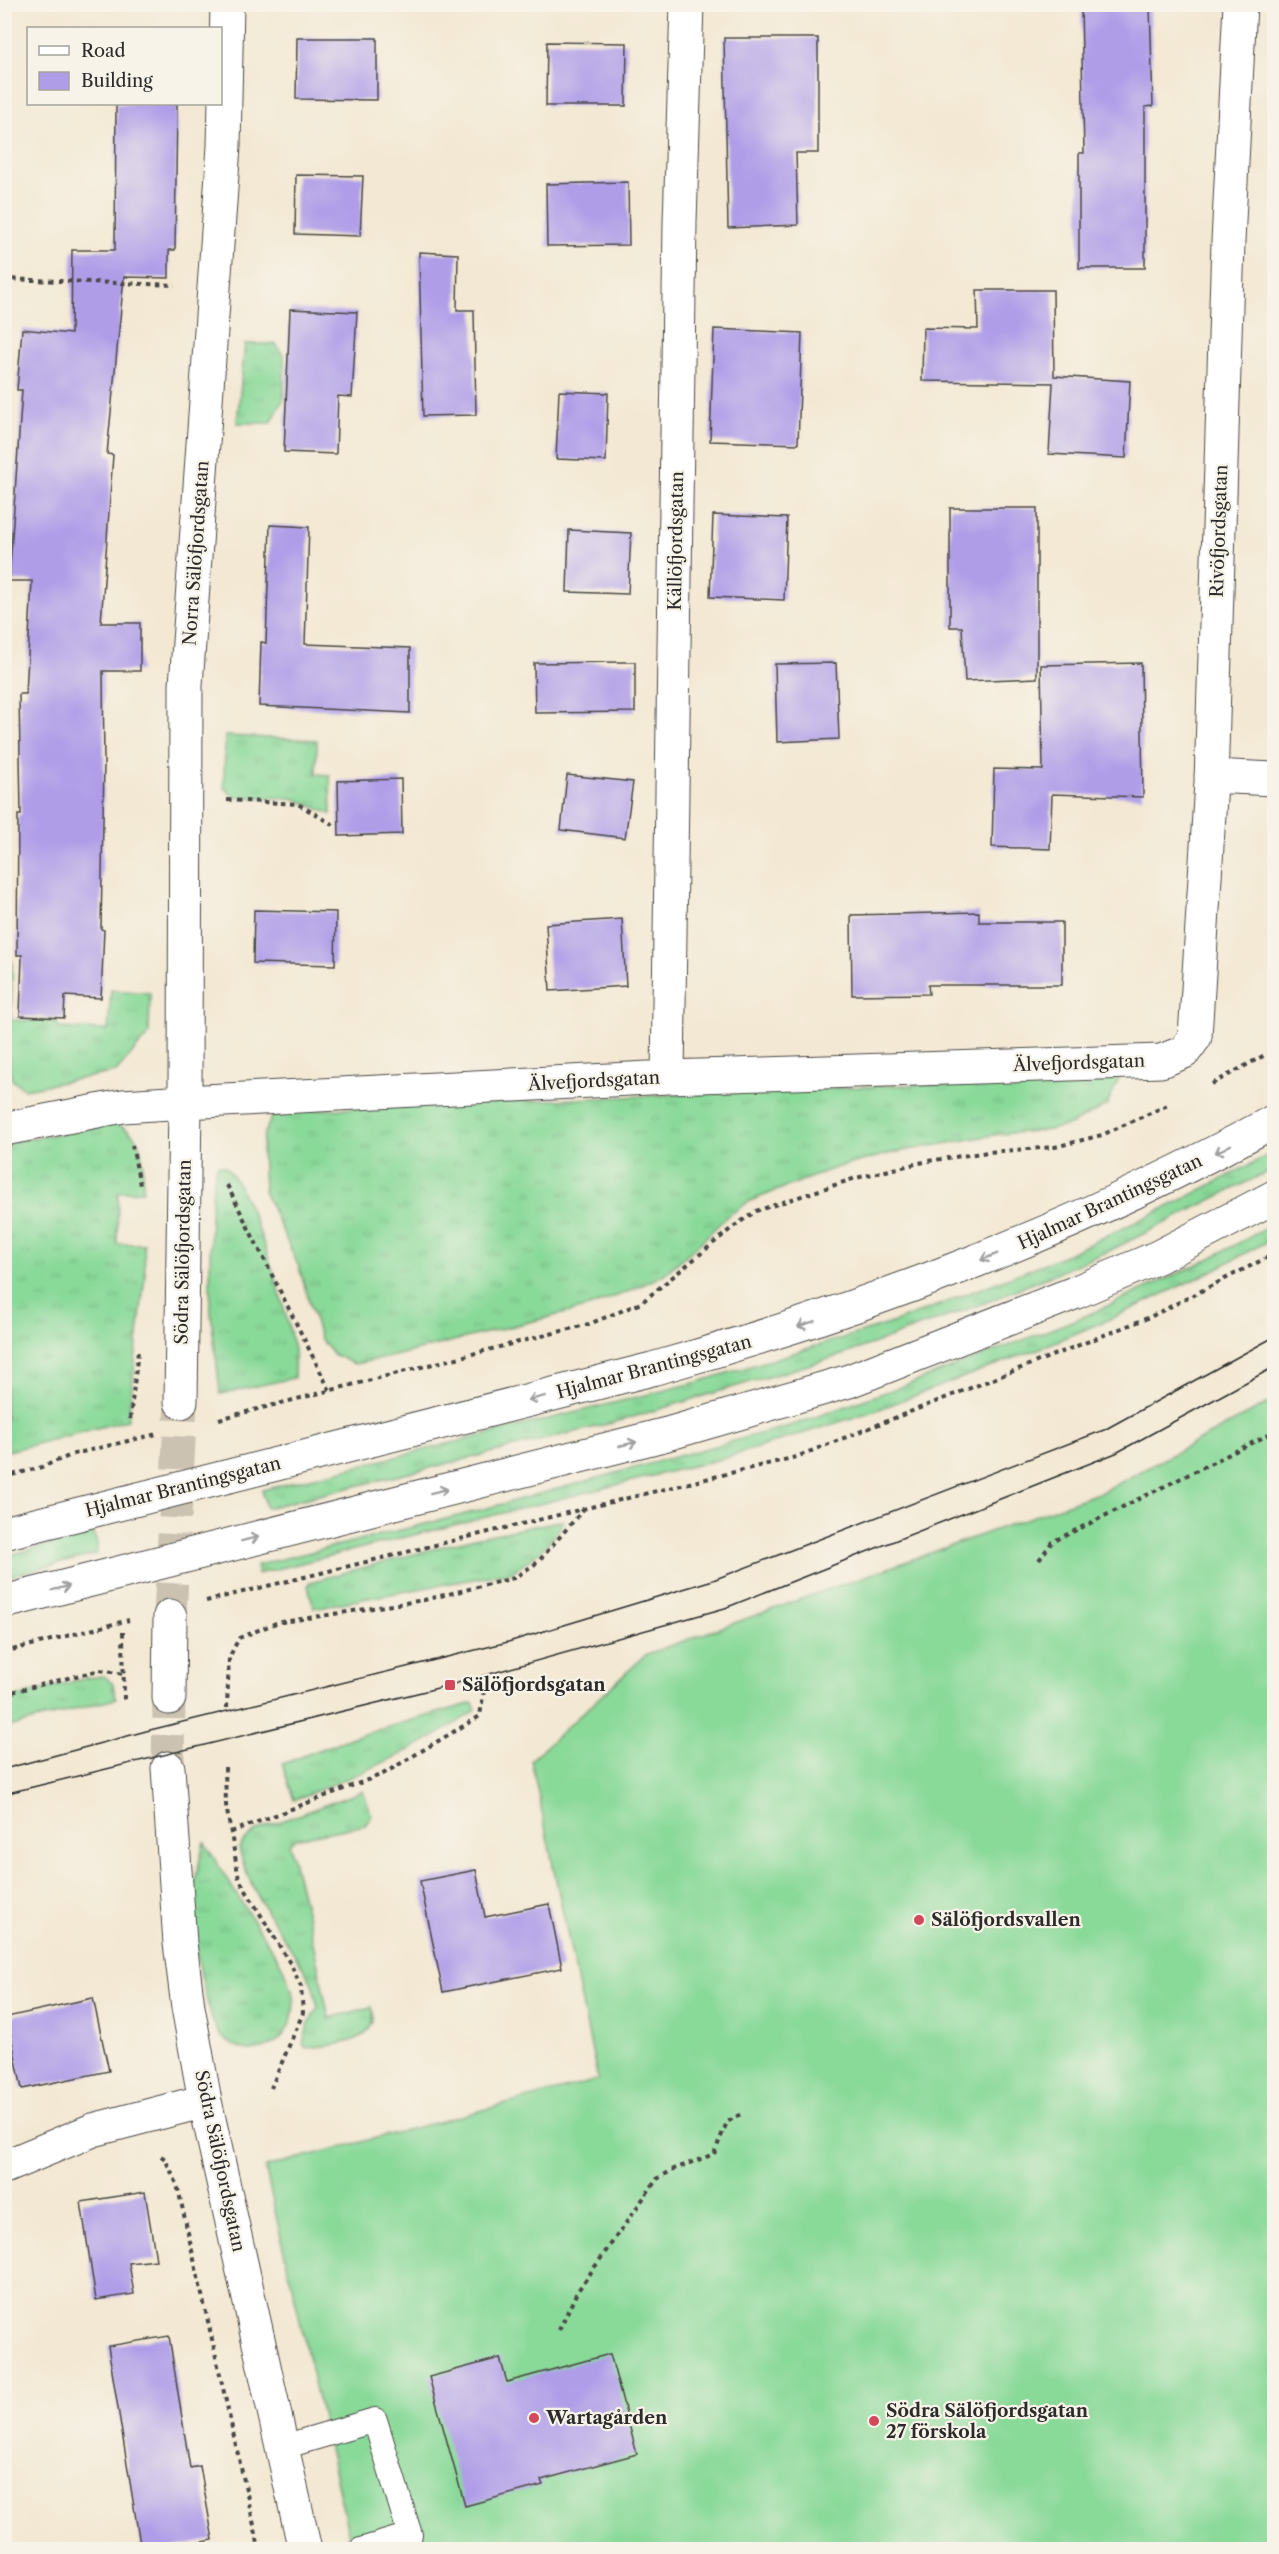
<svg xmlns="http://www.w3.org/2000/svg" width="1279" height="2554" viewBox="0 0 1279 2554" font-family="'Libre Caslon Text',serif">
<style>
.grass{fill:url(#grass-tufts);stroke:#5a8262;stroke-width:1.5}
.pitch{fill:#89d999;stroke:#5a8262;stroke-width:1.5}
.building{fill:#af9de8}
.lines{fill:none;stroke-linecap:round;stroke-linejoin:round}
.minor-tunnel{stroke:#cbc2b1;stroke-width:33;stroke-dasharray:33 16;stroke-linecap:butt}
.service-casing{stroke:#494744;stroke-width:26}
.minor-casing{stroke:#494744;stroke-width:35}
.secondary-casing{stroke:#494744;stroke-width:35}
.path{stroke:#494744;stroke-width:4;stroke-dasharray:4.5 4.5;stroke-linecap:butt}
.service{stroke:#fff;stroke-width:24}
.minor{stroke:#fff;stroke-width:33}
.secondary{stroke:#fff;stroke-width:33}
.tram{stroke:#2b2b2b;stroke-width:1.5}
.oneway{stroke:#a0a0a0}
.poi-dot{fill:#d1495b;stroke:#f7f3e8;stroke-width:2}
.labels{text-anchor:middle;stroke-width:4.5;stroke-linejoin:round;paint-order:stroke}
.street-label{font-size:18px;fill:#2b2b2b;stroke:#f7f3e8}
.poi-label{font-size:18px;font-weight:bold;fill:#2b2b2b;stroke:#f7f3e8;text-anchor:start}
</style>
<defs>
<pattern id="grass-tufts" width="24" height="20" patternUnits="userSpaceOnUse" patternTransform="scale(1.5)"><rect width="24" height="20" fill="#89d999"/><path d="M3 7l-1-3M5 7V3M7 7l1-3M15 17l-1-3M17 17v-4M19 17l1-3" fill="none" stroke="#76ba84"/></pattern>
</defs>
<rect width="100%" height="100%" fill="#f7f3e8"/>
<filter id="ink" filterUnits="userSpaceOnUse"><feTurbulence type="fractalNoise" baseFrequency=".0167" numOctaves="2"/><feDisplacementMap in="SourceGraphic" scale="12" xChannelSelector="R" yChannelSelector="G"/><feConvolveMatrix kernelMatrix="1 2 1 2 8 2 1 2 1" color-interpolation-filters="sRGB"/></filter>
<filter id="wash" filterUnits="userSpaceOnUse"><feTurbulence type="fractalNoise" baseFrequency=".008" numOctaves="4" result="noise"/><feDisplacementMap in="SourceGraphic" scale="24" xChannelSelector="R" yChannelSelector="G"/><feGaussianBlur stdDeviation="1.35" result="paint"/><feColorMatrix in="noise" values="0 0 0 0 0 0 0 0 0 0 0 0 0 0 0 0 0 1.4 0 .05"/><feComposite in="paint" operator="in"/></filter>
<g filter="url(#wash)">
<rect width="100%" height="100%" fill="#f3e8d3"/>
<!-- grass -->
<path class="grass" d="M 245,344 L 276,344 L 284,356 L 284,398 L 271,423 L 237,423 Z
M 225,736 L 317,740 L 316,774 L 330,775 L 331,814 L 293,798 L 235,797 L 224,788 Z
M 4,960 L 12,961 L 11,1020 L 57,1021 L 58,1028 L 108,1030 L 111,990 L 150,993 L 149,1034 L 116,1072 L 25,1089 L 12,1080 L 5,1039 Z
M 1063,1079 L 1119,1079 L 1107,1105 L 1072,1124 L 1050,1130 L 1000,1134 L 892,1153 L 835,1168 L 750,1201 L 726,1217 L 699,1244 L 663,1275 L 632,1290 L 589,1307 L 386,1358 L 354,1364 L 333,1354 L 320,1338 L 299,1267 L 264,1191 L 262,1149 L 264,1134 L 272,1117 L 291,1111 L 902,1085 L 1016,1083 Z
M 114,1124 C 147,1133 143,1163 143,1191 L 118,1192 L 117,1244 L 144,1244 L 145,1275 L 128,1420 L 5,1452 L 5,1143 Z
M 1274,1152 L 1274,1169 L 1271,1170 L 1107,1252 L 982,1304 L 842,1355 L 616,1422 L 266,1508 L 262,1490 L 698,1382 L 898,1321 L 1068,1254 L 1178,1202 Z
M 218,1165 L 225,1166 C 254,1197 285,1306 294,1350 C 295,1359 294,1369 294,1378 L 220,1394 C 218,1367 213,1339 211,1312 C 210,1289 208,1179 218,1165 Z
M 1274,1224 L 1274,1238 L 1208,1273 L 1112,1318 L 1038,1349 L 874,1411 L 725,1458 L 257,1574 L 257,1565 L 458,1516 L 796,1424 L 922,1379 L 1090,1314 L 1207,1260 Z
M 564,1520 C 554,1542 532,1559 512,1572 L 314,1608 L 308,1586 L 309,1582 L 474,1538 Z
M 93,1533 L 97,1543 L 97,1554 L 5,1577 L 5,1556 Z
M 104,1676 L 113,1684 L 116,1699 L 5,1728 L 5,1700 L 86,1678 Z
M 473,1703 L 476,1710 C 419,1750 358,1775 294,1800 L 282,1764 L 353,1737 Z
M 363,1791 L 372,1816 L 365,1825 L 294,1839 L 289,1844 L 308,1919 L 329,2018 L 372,2007 C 381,2045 331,2045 306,2048 L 303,2044 L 308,2025 L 318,2007 C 315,1998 314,1987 310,1980 C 286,1936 250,1898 239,1848 L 243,1842 L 257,1830 Z
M 204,1842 C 220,1868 236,1894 252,1919 C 266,1941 285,1965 292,1991 C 303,2036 257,2071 221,2036 C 207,2022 188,1916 191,1895 C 192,1889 195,1883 196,1877 C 199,1866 201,1854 204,1842 Z"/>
<!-- pitch -->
<path class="pitch" d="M 1274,1400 L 1274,2549 L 352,2549 L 265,2167 L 598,2080 L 531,1760 L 647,1654 L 1104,1491 Z"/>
<g id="blocks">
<!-- building -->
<path class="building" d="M 1150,5 L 1153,106 L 1145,107 L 1145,268 L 1079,268 L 1079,153 L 1084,153 L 1081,6 Z
M 297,38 L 377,38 L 377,100 L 296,99 Z
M 724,38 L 818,38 L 818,153 L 796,153 L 798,225 L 728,228 Z
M 547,42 L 627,43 L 626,106 L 546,106 Z
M 116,104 L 177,104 L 175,250 L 169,250 L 169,278 L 124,277 L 107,454 L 113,455 L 101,623 L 140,623 L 140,671 L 103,671 L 104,763 L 101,929 L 104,930 L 101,998 L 65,996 L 64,1018 L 20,1016 L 22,955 L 17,955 L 18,815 L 21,815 L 19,694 L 26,694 L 32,581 L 9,581 L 22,390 L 17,390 L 22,329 L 71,334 L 72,250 L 115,250 Z
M 296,175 L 363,176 L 360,236 L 295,234 Z
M 628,182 L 629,245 L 547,246 L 546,184 Z
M 419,252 L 458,254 L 457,310 L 474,310 L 476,415 L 423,416 Z
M 977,290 L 1053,290 L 1054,376 L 1130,381 L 1126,458 L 1049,454 L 1053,383 L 922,381 L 923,328 L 978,329 Z
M 290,309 L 357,312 L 352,397 L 338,396 L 336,454 L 284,452 Z
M 714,329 L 802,333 L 798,444 L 710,441 Z
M 559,391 L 608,393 L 606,461 L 556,459 Z
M 950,508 L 1037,508 L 1037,678 L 965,681 L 962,627 L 950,627 Z
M 713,515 L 787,518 L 784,600 L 710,597 Z
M 270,525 L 309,527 L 305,644 L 410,648 L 410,713 L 259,706 L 261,642 L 266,643 Z
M 569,530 L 631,533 L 628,594 L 567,592 Z
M 625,662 L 635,662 L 635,712 L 535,713 L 534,663 Z
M 836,663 L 839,739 L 777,742 L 775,664 Z
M 1141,663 L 1143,797 L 1052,794 L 1050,849 L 992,847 L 994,769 L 1043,770 L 1041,665 Z
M 567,775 L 633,782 L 625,838 L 561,830 Z
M 401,779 L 402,834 L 339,836 L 338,781 Z
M 254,910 L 336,912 L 335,965 L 253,963 Z
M 979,912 L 979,922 L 1062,922 L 1062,985 L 928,985 L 929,994 L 852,995 L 851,915 Z
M 622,919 L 626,986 L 550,991 L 546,924 Z
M 476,1870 L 485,1917 L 549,1904 L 562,1968 L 443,1992 L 420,1881 Z
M 93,1998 L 109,2071 L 22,2089 L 7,2017 Z
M 145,2192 L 156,2260 L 129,2263 L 134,2294 L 96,2300 L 81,2202 Z
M 169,2336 L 190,2468 L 200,2466 L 213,2540 L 161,2550 L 141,2550 L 108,2346 Z
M 610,2354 L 637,2454 L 541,2480 L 543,2485 L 465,2506 L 429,2377 L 500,2358 L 507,2382 Z"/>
</g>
</g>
<g filter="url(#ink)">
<use href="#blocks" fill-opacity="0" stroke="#494744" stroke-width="1.5"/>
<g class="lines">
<!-- minor-tunnel -->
<path class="minor-tunnel" d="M 170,1616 L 181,1402
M 168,1768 L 169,1698"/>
<defs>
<path id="service" d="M 283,2447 L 375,2420 L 410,2535 L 361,2550"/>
<path id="minor" d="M 1211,776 L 1274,779
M 668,1077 L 680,222 L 687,4
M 4,1129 L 123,1106 L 185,1102 L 668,1077 L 1161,1061 L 1184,1052 L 1195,1037 L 1211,782 L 1228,242 L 1240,4
M 181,1402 L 185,1102 L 186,685 L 224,146 L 227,4
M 169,1698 L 170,1616
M 168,1768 L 180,1943 L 188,2007 L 205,2101 L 305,2550
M 4,2167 L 93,2130 L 205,2101"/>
<path id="secondary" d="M 4,1533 L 652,1369 C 872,1308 1074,1230 1274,1121
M 4,1602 L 667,1434 L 849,1381 L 1074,1293 L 1158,1257 L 1274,1197"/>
</defs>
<!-- service casing -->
<use href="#service" class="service-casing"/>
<!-- minor casing -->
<use href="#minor" class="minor-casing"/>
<!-- secondary casing -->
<use href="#secondary" class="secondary-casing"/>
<!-- path -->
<path class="path" d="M 4,279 L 175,285
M 227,800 L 298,804 L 337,827
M 1212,1084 L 1274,1050
M 132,1145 L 140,1185
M 227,1185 L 330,1391
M 130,1419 L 138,1351
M 219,1419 L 589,1324 L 641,1303 L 733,1227 L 756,1211 L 856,1178 L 928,1161 L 988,1152 L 1055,1147 L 1102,1135 L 1170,1104
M 4,1477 L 39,1468 L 74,1454 L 157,1434
M 1039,1560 L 1052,1542 L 1274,1432
M 206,1601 L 796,1457 L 1150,1317 L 1274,1254
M 123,1632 L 124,1702
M 4,1652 L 129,1620
M 4,1694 L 100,1670 L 123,1674
M 227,1708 L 229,1658 L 239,1638 L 276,1623 L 424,1600 L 514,1578 L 538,1562 L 583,1510
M 225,1767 L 226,1805 L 239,1879 L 291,1965 L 301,1987 L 303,2013 L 271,2088
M 231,1832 L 383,1774 L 480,1716 L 485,1683
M 161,2156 L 165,2159 L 177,2184 L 258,2543
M 559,2330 L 577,2292 L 657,2179 L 674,2169 L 714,2154 L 727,2122 L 741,2114"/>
<!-- service -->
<use href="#service" class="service"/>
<!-- minor -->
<use href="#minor" class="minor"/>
<!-- secondary -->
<use href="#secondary" class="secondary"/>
<!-- tram -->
<path class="tram" d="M 4,1769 L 150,1730 L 508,1642 L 713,1580 L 1104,1430 L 1274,1337
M 4,1794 L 450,1685 L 725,1608 L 1116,1453 L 1274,1367"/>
</g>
<!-- one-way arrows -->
<defs><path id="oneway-shaft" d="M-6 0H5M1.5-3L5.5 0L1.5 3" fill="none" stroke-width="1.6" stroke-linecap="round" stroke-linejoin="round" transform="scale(1.5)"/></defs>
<g class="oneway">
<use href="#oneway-shaft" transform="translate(1223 1149) rotate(152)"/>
<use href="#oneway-shaft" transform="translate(989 1257) rotate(158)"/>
<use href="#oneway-shaft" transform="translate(806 1324) rotate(162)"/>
<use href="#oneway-shaft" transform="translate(537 1398) rotate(166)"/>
<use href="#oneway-shaft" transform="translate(628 1444) rotate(-14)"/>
<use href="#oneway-shaft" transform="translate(439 1491) rotate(-14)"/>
<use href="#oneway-shaft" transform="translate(250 1539) rotate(-14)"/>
<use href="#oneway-shaft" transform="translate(61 1588) rotate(-14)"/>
</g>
</g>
<!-- markers -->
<g class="poi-dot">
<rect x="444" y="1679" width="12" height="12" rx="3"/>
<circle cx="919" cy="1920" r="6"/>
<circle cx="534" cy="2418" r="6"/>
<circle cx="874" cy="2421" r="6"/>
</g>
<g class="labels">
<!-- street labels -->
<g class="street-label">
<text transform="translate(1219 531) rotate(-88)" y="6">Rivöfjordsgatan</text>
<text transform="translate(676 541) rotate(-89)" y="6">Källöfjordsgatan</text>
<text transform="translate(196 553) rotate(-86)" y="6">Norra Sälöfjordsgatan</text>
<text transform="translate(1079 1063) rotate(-2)" y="6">Älvefjordsgatan</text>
<text transform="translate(594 1081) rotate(-3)" y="6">Älvefjordsgatan</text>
<text transform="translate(1110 1202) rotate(-25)" y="6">Hjalmar Brantingsgatan</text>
<text transform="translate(183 1252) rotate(-89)" y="6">Södra Sälöfjordsgatan</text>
<text transform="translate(654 1367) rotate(-15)" y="6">Hjalmar Brantingsgatan</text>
<text transform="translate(183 1487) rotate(-14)" y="6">Hjalmar Brantingsgatan</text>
<text transform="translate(220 2161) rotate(78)" y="6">Södra Sälöfjordsgatan</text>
</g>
<!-- poi labels -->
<g class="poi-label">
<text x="462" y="1691">Sälöfjordsgatan</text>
<text x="931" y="1926">Sälöfjordsvallen</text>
<text x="886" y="2417">Södra Sälöfjordsgatan<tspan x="886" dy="21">27 förskola</tspan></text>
<text x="546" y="2424">Wartagården</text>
</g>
</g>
<!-- margin -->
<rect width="1279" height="2554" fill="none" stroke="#f7f3e8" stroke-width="24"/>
<!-- legend -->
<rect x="27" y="27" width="195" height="78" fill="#f7f3e8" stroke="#a5a39c" stroke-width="1.5"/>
<rect x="39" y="46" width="30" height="9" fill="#ffffff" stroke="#a5a39c" stroke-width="1.5"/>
<text x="81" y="57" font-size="18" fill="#2b2b2b">Road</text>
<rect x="39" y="72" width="30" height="18" fill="#af9de8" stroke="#a5a39c" stroke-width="1.5"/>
<text x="81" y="87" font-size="18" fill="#2b2b2b">Building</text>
</svg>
